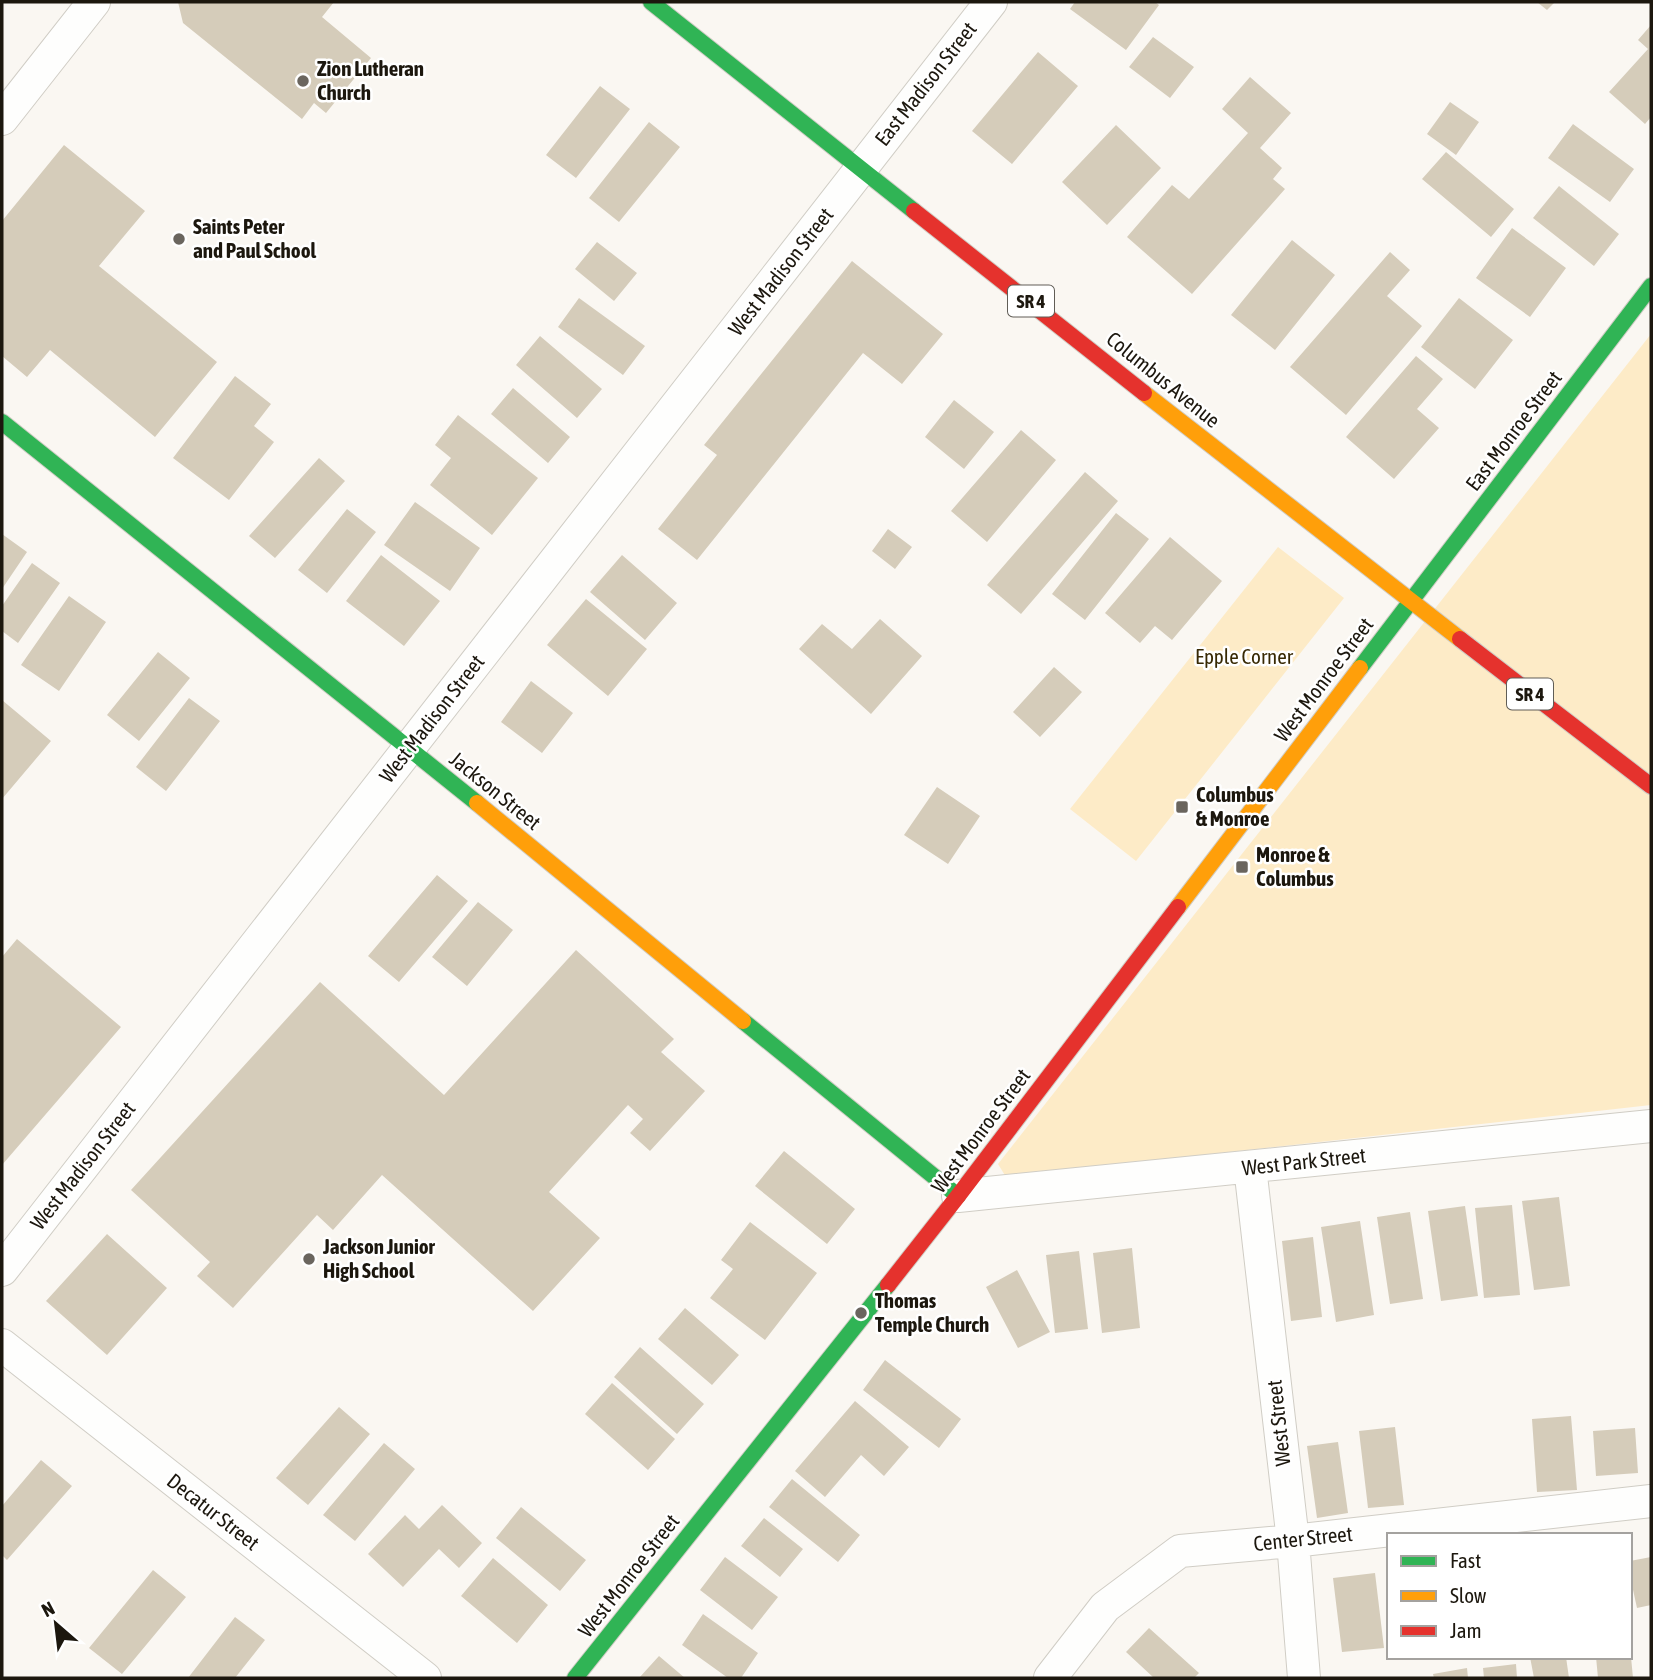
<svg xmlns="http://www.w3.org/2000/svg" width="1653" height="1680" viewBox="0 0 1653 1680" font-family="'Asap Condensed',sans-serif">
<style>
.green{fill:#fdebc7}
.building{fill:#d5ccba}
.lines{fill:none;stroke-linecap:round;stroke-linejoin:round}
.street-casing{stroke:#d0cdc5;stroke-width:34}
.fast-casing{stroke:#d0cdc5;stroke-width:18}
.slow-casing{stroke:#d0cdc5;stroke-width:18}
.jam-casing{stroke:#d0cdc5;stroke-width:18}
.street{stroke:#fefefd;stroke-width:32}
.fast{stroke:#30b455;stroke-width:16}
.slow{stroke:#ff9f0a;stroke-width:16}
.jam{stroke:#e5322d;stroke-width:16}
.poi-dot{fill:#6a655e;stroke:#fff;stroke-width:2.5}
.labels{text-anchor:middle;stroke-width:5;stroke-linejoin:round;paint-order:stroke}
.shield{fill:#fff;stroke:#605d56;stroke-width:2}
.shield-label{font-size:19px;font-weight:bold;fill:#1c170e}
.poi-label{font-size:21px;font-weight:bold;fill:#1c170e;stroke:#fff;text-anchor:start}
.street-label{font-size:21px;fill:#1c170e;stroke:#fff}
.park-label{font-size:21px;fill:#372803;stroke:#fff}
</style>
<rect width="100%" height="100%" fill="#faf7f2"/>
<!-- green -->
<path class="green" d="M 1651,334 L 1651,1105 L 1006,1177 L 998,1164 Z
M 1278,547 L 1344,598 L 1136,861 L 1070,809 Z"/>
<!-- building -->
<path class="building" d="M 178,2 L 334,2 L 322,17 L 371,58 L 326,113 L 314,103 L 302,119 L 183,23 Z
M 1075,2 L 1155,2 L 1159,5 L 1126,50 L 1070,9 Z
M 1537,2 L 1555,2 L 1547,10 Z
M 1651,25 L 1651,117 L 1645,124 L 1609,92 L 1648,49 L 1638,40 Z
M 1153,37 L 1194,67 L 1170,98 L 1129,67 Z
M 1038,52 L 1078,86 L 1012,164 L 972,131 Z
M 1250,77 L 1291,113 L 1260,148 L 1282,168 L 1273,179 L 1285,189 L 1192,294 L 1127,237 L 1172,185 L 1189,199 L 1248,133 L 1222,109 Z
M 600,86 L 630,109 L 576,178 L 546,155 Z
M 1450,102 L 1479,122 L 1456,155 L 1427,134 Z
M 649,122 L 680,147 L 619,222 L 589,198 Z
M 1573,124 L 1634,169 L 1610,202 L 1548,158 Z
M 1116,125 L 1161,168 L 1107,225 L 1062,182 Z
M 64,145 L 145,211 L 99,266 L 217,362 L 155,437 L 50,350 L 27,377 L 2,356 L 2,221 Z
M 1446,152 L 1514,209 L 1491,237 L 1422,179 Z
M 1559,186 L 1619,234 L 1594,266 L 1533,218 Z
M 1512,228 L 1566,268 L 1530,317 L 1476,278 Z
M 1292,240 L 1335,275 L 1275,350 L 1231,315 Z
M 597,242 L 637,273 L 614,301 L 575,269 Z
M 1390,252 L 1410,270 L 1387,296 L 1422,326 L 1346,415 L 1290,367 Z
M 852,261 L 943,334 L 902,384 L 863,353 L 697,560 L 658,529 L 717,455 L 704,445 Z
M 579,298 L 645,346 L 623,375 L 558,327 Z
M 1459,298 L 1513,340 L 1475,389 L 1421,347 Z
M 540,336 L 602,389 L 577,418 L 516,365 Z
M 1416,356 L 1443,379 L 1417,409 L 1439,428 L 1394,479 L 1346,437 Z
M 235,376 L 271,404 L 254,426 L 274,442 L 229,500 L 173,458 Z
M 513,388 L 570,437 L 548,463 L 491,414 Z
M 954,400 L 994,432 L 964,469 L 925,437 Z
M 458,415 L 538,478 L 492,535 L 430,485 L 451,458 L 435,445 Z
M 1021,430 L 1056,460 L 987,542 L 951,511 Z
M 319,458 L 345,481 L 275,558 L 249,536 Z
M 1085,472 L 1118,501 L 1021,614 L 987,585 Z
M 415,502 L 480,548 L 450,591 L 384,545 Z
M 347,509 L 376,532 L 327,593 L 298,570 Z
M 1116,513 L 1149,539 L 1085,620 L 1052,594 Z
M 888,529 L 912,547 L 895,569 L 872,551 Z
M 2,534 L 27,552 L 2,589 Z
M 1170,537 L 1222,581 L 1172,640 L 1155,626 L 1140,643 L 1105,613 Z
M 381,555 L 440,601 L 404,646 L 346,601 Z
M 622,555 L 677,603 L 645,640 L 590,592 Z
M 32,563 L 60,583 L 18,643 L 2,631 L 2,606 Z
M 69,596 L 106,622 L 59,691 L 21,665 Z
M 586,599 L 647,649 L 608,696 L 547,645 Z
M 880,619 L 922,656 L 871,714 L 799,649 L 822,624 L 852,649 Z
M 158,652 L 190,678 L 139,741 L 107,715 Z
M 1054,667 L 1082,692 L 1040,737 L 1013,712 Z
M 531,681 L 573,713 L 542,753 L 501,722 Z
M 189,698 L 220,721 L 166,791 L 136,767 Z
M 2,700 L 51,741 L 2,799 Z
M 937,787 L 980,816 L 948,864 L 904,835 Z
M 437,875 L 468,901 L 399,982 L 368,956 Z
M 478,902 L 513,930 L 467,986 L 432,957 Z
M 17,939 L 121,1027 L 2,1165 L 2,957 Z
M 576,950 L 674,1039 L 661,1052 L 705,1091 L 650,1151 L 630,1133 L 643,1119 L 628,1105 L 549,1192 L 600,1238 L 533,1311 L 382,1175 L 333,1230 L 317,1215 L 233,1308 L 197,1276 L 210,1262 L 131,1190 L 320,982 L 444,1095 Z
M 784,1151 L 855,1209 L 827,1244 L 755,1186 Z
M 1559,1197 L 1570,1286 L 1534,1290 L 1522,1201 Z
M 1512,1205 L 1520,1295 L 1484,1298 L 1475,1208 Z
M 1465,1206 L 1478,1296 L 1441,1301 L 1428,1211 Z
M 1410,1212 L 1423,1299 L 1390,1304 L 1377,1217 Z
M 1360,1221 L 1374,1315 L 1336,1322 L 1321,1227 Z
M 750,1222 L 817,1273 L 765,1340 L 710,1298 L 733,1269 L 721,1260 Z
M 107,1234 L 167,1288 L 107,1355 L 46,1301 Z
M 1313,1237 L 1322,1317 L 1291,1321 L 1282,1241 Z
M 1132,1248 L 1140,1328 L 1102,1333 L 1093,1253 Z
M 1079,1251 L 1088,1329 L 1055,1333 L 1046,1255 Z
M 1017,1270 L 1050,1332 L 1018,1348 L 986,1287 Z
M 685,1308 L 739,1355 L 712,1385 L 658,1339 Z
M 640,1347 L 704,1404 L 677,1434 L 614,1377 Z
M 885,1360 L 961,1419 L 939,1448 L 863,1390 Z
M 612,1383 L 675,1439 L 648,1470 L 585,1414 Z
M 855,1401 L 909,1447 L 884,1476 L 861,1455 L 825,1497 L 795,1471 Z
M 339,1407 L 370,1434 L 308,1505 L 276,1478 Z
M 1571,1416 L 1577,1490 L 1537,1492 L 1532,1419 Z
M 1395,1427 L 1404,1505 L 1368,1508 L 1359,1431 Z
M 1635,1428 L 1638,1473 L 1596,1476 L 1593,1431 Z
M 1338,1442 L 1348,1513 L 1317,1518 L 1307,1446 Z
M 384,1443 L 415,1469 L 355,1541 L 323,1515 Z
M 41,1460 L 72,1486 L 7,1560 L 2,1555 L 2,1506 Z
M 792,1479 L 860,1535 L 838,1562 L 769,1507 Z
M 442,1505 L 482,1543 L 459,1568 L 439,1549 L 403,1587 L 368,1554 L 405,1515 L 419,1529 Z
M 521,1507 L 586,1560 L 560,1591 L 496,1538 Z
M 764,1518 L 803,1549 L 780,1577 L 741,1546 Z
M 725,1557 L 778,1597 L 752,1630 L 700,1590 Z
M 1651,1557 L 1651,1605 L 1637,1608 L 1630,1576 L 1630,1561 Z
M 493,1558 L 548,1605 L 517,1643 L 461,1596 Z
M 153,1570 L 186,1597 L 122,1674 L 89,1648 Z
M 1375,1573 L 1384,1648 L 1342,1652 L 1333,1578 Z
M 703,1614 L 758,1653 L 741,1678 L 728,1678 L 682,1645 Z
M 235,1617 L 265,1640 L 235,1678 L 188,1678 Z
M 1149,1628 L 1199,1673 L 1194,1678 L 1154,1678 L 1126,1652 Z
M 659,1656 L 685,1678 L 639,1678 Z
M 1530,1657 L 1566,1657 L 1569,1678 L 1534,1678 Z
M 1596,1657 L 1631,1657 L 1633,1678 L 1598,1678 Z
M 1516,1664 L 1517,1678 L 1484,1678 L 1483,1668 Z
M 1467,1668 L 1468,1678 L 1434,1678 L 1433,1674 Z"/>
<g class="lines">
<defs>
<path id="street" d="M 2,119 L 94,2
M 1250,1167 L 1293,1541 L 1304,1678
M 958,1196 L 1651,1126
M 2,1270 L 991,2
M 2,1345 L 425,1678
M 1050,1678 L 1105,1607 L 1180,1551 L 1293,1541 L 1651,1501"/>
<path id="fast" d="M 651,2 L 914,211
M 2,422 L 477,803
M 1360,668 L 1651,286
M 743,1021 L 958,1196
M 575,1678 L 888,1285"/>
<path id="slow" d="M 1144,393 L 1460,639
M 477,803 L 743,1021
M 1178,907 L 1360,668"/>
<path id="jam" d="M 914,211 L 1144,393
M 1460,639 L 1651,786
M 888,1285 L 958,1196 L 1178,907"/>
</defs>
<!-- street casing -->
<use href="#street" class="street-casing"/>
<!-- fast casing -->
<use href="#fast" class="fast-casing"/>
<!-- slow casing -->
<use href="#slow" class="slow-casing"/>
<!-- jam casing -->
<use href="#jam" class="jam-casing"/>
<!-- street -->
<use href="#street" class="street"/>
<!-- fast -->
<use href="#fast" class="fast"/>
<!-- slow -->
<use href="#slow" class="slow"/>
<!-- jam -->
<use href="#jam" class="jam"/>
</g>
<!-- markers -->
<g class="poi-dot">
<circle cx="303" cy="81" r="7"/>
<circle cx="179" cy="239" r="7"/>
<rect x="1175" y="800" width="14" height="14" rx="3.5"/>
<rect x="1235" y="860" width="14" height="14" rx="3.5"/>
<circle cx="309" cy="1259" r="7"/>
<circle cx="861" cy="1313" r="7"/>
</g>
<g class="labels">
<!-- shield labels -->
<g class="shield">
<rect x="1008" y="285.5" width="46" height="31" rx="5"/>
<rect x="1507" y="678.5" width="46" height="31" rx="5"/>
</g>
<g class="shield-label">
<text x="1031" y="308">SR 4</text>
<text x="1530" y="701">SR 4</text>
</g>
<!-- poi labels -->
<g class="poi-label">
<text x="317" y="76">Zion Lutheran<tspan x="317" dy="24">Church</tspan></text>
<text x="193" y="234">Saints Peter<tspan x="193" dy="24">and Paul School</tspan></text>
<text x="1196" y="802">Columbus<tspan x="1196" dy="24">&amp; Monroe</tspan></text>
<text x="1256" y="862">Monroe &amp;<tspan x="1256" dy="24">Columbus</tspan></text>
<text x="323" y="1254">Jackson Junior<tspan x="323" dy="24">High School</tspan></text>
<text x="875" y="1308">Thomas<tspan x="875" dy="24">Temple Church</tspan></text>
</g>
<!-- street labels -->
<g class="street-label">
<text transform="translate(926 84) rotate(-52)" y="7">East Madison Street</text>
<text transform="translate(781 272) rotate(-52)" y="7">West Madison Street</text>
<text transform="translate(1163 380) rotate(39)" y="7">Columbus Avenue</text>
<text transform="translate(1514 431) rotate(-53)" y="7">East Monroe Street</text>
<text transform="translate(1324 680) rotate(-53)" y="7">West Monroe Street</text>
<text transform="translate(432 719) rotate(-52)" y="7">West Madison Street</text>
<text transform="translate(495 791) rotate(39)" y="7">Jackson Street</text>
<text transform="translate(981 1131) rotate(-53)" y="7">West Monroe Street</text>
<text transform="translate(1304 1162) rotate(-6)" y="7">West Park Street</text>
<text transform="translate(83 1166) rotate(-52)" y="7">West Madison Street</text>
<text transform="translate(1279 1423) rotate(-96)" y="7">West Street</text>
<text transform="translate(213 1512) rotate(38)" y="7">Decatur Street</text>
<text transform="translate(1303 1539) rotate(-6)" y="7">Center Street</text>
<text transform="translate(629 1576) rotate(-52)" y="7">West Monroe Street</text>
</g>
<!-- park labels -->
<g class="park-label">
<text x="1244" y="664">Epple Corner</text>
</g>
</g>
<!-- border -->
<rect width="1653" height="1680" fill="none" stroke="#1c170e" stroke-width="7"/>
<!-- legend -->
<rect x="1387" y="1533" width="245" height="126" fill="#ffffff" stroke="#a4a29f" stroke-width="2"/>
<rect x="1401" y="1556" width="35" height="10" fill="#30b455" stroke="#a4a29f" stroke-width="2"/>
<text x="1450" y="1568" font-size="21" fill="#1c170e">Fast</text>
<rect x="1401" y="1591" width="35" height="10" fill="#ff9f0a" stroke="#a4a29f" stroke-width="2"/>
<text x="1450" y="1603" font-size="21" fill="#1c170e">Slow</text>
<rect x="1401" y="1626" width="35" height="10" fill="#e5322d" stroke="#a4a29f" stroke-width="2"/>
<text x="1450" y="1638" font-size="21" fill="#1c170e">Jam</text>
<!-- north arrow -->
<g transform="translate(56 1624) rotate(332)" stroke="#ffffff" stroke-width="5" paint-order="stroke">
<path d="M0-5L12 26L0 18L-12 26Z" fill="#1c170e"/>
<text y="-10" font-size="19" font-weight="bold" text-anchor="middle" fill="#1c170e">N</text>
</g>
</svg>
